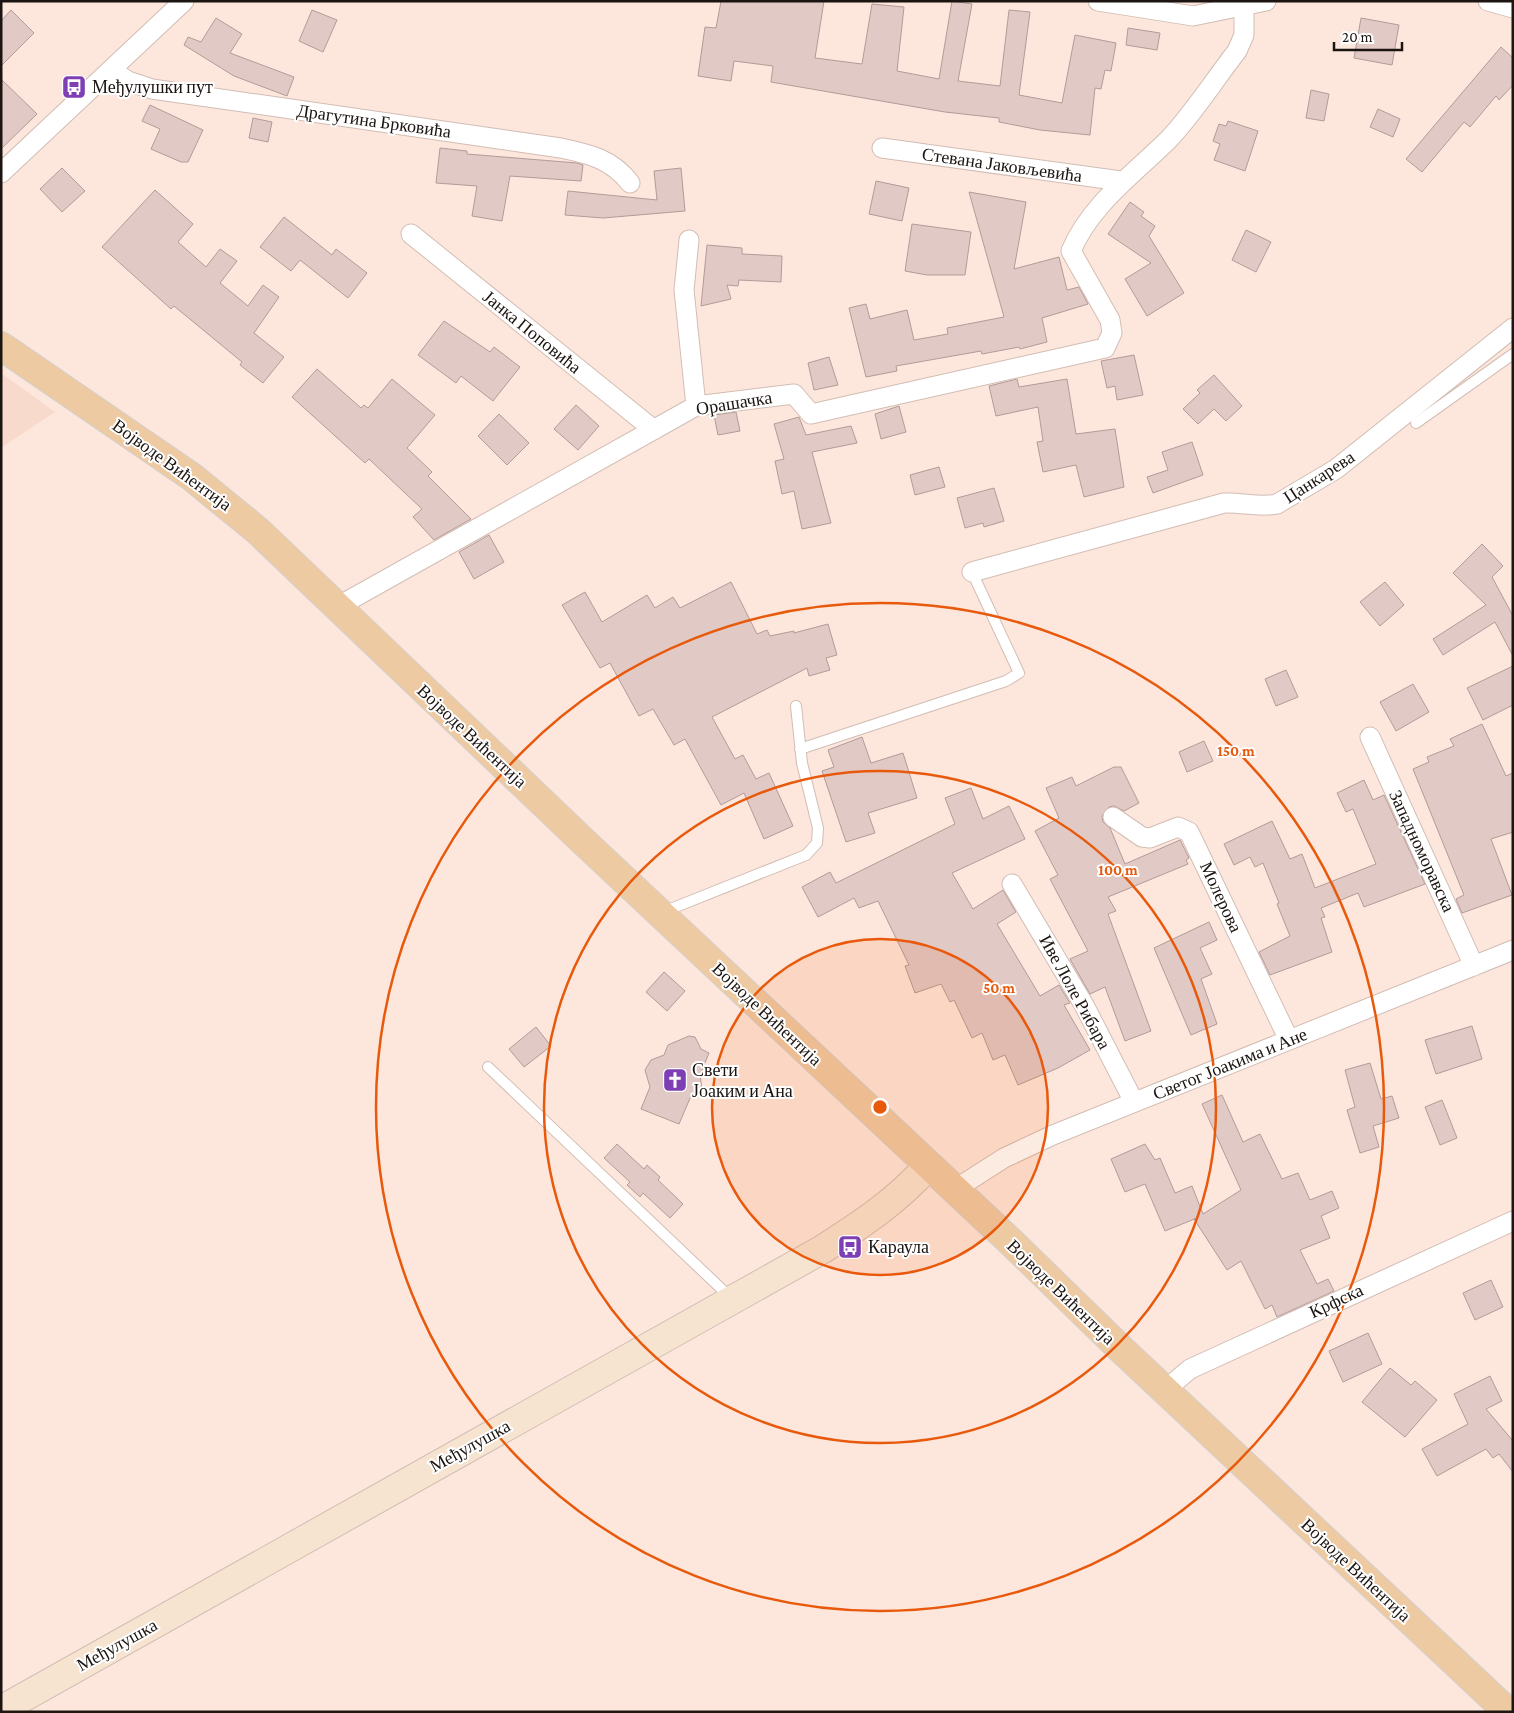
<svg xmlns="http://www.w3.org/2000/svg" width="1514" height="1713" viewBox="0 0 1514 1713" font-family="'Crimson Pro',serif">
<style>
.built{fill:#f8dacc}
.building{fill:#e1c9c6;stroke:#b29b98}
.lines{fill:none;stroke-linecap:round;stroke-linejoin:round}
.lane-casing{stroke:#d2bdb3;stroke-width:12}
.street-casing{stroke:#d2bdb3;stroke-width:21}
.secondary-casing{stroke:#d2bdb3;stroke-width:30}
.primary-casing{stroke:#d1d0cf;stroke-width:30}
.lane{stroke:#fff;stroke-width:10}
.street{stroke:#fff;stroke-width:19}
.secondary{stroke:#f6e4d1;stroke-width:28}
.primary{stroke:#eecaa3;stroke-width:28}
.ring{fill:none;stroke:#e8590c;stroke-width:2.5}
.labels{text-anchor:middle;stroke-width:4;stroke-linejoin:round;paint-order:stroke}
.poi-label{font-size:18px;fill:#1b1410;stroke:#fff;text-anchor:start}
.street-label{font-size:18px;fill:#1b1410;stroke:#fff}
.centre{fill:#e8590c;stroke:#fff;stroke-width:2.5}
.ring-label{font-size:15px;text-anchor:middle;font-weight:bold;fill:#e8590c;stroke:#fff;stroke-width:4;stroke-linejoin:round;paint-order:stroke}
</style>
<rect width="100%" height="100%" fill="#fde7dd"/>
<!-- built -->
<path class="built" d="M 1,373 L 55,412 L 1,448 Z"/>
<!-- building -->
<path class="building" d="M 721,1 L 824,1 L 815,58 L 862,64 L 872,4 L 904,7 L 897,71 L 939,79 L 952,1 L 972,4 L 958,81 L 1000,86 L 1009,10 L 1030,12 L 1019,95 L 1062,103 L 1075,35 L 1116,43 L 1111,71 L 1105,70 L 1101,89 L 1095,88 L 1090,135 L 1040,130 L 999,122 L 999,118 L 945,112 L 771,82 L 773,66 L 734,61 L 731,81 L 698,76 L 705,27 L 716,28 Z
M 11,10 L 34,33 L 1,66 L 1,21 Z
M 312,10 L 337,20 L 323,52 L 299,41 Z
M 216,18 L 242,34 L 230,53 L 294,77 L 287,96 L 234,76 L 184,45 L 188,37 L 201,42 Z
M 1361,18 L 1399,25 L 1392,65 L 1354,58 Z
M 1128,28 L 1160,33 L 1157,50 L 1126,45 Z
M 1501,47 L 1513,58 L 1513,85 L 1499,100 L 1496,96 L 1470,127 L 1464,122 L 1422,172 L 1406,159 Z
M 1,79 L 37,114 L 1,149 Z
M 1311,90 L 1329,94 L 1324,121 L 1306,118 Z
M 150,105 L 203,130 L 188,162 L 181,162 L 151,149 L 160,129 L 142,121 Z
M 1378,109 L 1400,119 L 1393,137 L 1370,127 Z
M 253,118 L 272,122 L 268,142 L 249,138 Z
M 1228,121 L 1258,131 L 1245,171 L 1214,160 L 1220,144 L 1213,141 L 1219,124 L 1226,126 Z
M 440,148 L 467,151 L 467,154 L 577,163 L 583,165 L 581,181 L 510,176 L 502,221 L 472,216 L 477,186 L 436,183 Z
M 62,168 L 85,191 L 62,212 L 40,189 Z
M 681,168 L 685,211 L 603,218 L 565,215 L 568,191 L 657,200 L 654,171 Z
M 876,181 L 909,188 L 902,221 L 869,214 Z
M 155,190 L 193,224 L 178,242 L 206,267 L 220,249 L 237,261 L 220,283 L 248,306 L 263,285 L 279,297 L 254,333 L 284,357 L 263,383 L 240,365 L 242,362 L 174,306 L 171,309 L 102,247 Z
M 969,192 L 1026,202 L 1014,269 L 1059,257 L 1067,290 L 1079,287 L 1088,304 L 1042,318 L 1047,342 L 1020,349 L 1019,347 L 982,354 L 981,351 L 896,366 L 897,371 L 866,377 L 849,308 L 866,304 L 870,319 L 907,310 L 914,340 L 948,334 L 947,328 L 1004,317 Z
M 1130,202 L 1144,212 L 1141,216 L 1155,226 L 1149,236 L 1184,293 L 1147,316 L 1125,279 L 1151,263 L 1108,234 Z
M 284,217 L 332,255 L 336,249 L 367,273 L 348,298 L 300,260 L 291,271 L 260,247 Z
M 912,224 L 971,232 L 965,275 L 927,275 L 905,271 Z
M 1246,230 L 1271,242 L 1256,272 L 1232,260 Z
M 707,245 L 742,248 L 742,254 L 782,256 L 781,282 L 739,280 L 738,286 L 727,285 L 731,299 L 701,306 Z
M 444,321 L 490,352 L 494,347 L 520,367 L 493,401 L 461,376 L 456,383 L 418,355 Z
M 1134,355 L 1143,395 L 1117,400 L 1115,386 L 1107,388 L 1101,361 Z
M 829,357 L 838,385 L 814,390 L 808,363 Z
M 317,369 L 361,408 L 364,405 L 368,408 L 392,379 L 435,415 L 407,448 L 432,472 L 428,476 L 471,519 L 434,540 L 413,517 L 422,509 L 369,459 L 365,463 L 292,397 Z
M 1214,375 L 1242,406 L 1226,421 L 1214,409 L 1198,424 L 1183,409 L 1200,393 L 1197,390 Z
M 1017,379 L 1019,387 L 1067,379 L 1076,434 L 1115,429 L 1124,487 L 1084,497 L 1076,465 L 1043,472 L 1037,442 L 1043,441 L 1038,407 L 996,416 L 989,386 Z
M 576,405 L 599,426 L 578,450 L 554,429 Z
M 899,406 L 906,432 L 881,439 L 875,414 Z
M 736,412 L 740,431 L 718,435 L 714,415 Z
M 499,414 L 529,443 L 507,465 L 478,436 Z
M 799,417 L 806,435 L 851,426 L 857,443 L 812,452 L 831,523 L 802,529 L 794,491 L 782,494 L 775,461 L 784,459 L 774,424 Z
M 1192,442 L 1203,475 L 1153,493 L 1147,477 L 1168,470 L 1162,452 Z
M 939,467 L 945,487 L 915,495 L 910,475 Z
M 994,488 L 1004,521 L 984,527 L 983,523 L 965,528 L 957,498 Z
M 489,535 L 504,562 L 474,579 L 459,552 Z
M 1482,544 L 1503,566 L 1492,577 L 1513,616 L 1513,656 L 1495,622 L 1443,655 L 1433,639 L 1486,605 L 1453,573 Z
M 731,582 L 757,634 L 767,630 L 770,636 L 794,631 L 794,633 L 828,624 L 837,655 L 826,658 L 830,670 L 809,676 L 807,668 L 712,717 L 735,759 L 743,755 L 756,779 L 769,773 L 793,826 L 764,839 L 744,793 L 721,805 L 685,739 L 674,745 L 653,709 L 639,716 L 610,663 L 600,668 L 562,605 L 585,592 L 602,622 L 647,595 L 655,608 L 673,597 L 680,608 Z
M 1385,582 L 1404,605 L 1380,626 L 1360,602 Z
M 1513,666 L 1513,705 L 1483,720 L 1467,688 Z
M 1286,670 L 1298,697 L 1276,706 L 1265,679 Z
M 1413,684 L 1429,712 L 1396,731 L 1380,702 Z
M 1482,724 L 1506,776 L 1513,773 L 1513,832 L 1491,839 L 1512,895 L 1462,913 L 1456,899 L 1464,895 L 1413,769 L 1429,762 L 1427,757 L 1454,746 L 1450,739 Z
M 862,737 L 871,763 L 903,753 L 917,798 L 868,813 L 875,833 L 846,842 L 822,771 L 834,767 L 828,750 Z
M 1204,741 L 1213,761 L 1187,772 L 1179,752 Z
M 1114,767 L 1121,767 L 1139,803 L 1124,811 L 1114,806 L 1109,807 L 1102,816 L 1103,822 L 1110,828 L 1125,864 L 1180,840 L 1189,858 L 1186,860 L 1188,864 L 1108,897 L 1116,911 L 1108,914 L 1151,1031 L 1125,1041 L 1105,987 L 1090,994 L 1070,959 L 1088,951 L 1050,879 L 1058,875 L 1035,831 L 1059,818 L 1046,788 L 1072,777 L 1076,786 Z
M 1364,780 L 1373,800 L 1384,795 L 1425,884 L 1364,907 L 1358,893 L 1321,908 L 1325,917 L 1321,918 L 1332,952 L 1270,975 L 1259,952 L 1290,936 L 1277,904 L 1279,903 L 1263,863 L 1255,867 L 1250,857 L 1234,865 L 1224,844 L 1272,821 L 1290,859 L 1302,854 L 1315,888 L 1376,864 L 1353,809 L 1346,812 L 1337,793 Z
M 971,788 L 983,819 L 1009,806 L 1025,839 L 952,873 L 973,909 L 1003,890 L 1016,912 L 997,924 L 1040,996 L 1059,985 L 1070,1003 L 1064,1005 L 1090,1050 L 1058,1068 L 1018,1085 L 1005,1055 L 993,1060 L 982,1033 L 972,1038 L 954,1000 L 950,1002 L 941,984 L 915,993 L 905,966 L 909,965 L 878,901 L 859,908 L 854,898 L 818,917 L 802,887 L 830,872 L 836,883 L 955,824 L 945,798 Z
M 1209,922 L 1217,940 L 1200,948 L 1212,974 L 1201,979 L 1217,1024 L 1191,1035 L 1154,948 Z
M 664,972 L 685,991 L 667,1011 L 646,992 Z
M 1472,1026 L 1482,1059 L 1436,1074 L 1425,1040 Z
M 536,1027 L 551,1046 L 524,1067 L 509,1049 Z
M 689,1036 L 695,1037 L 701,1049 L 709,1053 L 700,1075 L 702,1089 L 697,1094 L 691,1096 L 679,1124 L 641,1109 L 650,1087 L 645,1070 L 651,1060 L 664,1055 L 668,1045 Z
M 1370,1063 L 1381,1099 L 1392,1096 L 1399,1118 L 1373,1126 L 1379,1147 L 1360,1153 L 1347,1110 L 1355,1107 L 1345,1070 Z
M 1222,1095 L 1243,1142 L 1260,1134 L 1282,1179 L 1298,1173 L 1310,1200 L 1332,1191 L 1339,1208 L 1321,1216 L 1330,1238 L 1300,1250 L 1317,1284 L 1328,1279 L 1334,1291 L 1277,1317 L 1272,1305 L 1265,1309 L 1241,1261 L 1227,1270 L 1194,1219 L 1197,1218 L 1165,1231 L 1145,1184 L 1125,1192 L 1111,1159 L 1145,1144 L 1155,1160 L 1160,1158 L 1175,1193 L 1192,1186 L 1203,1214 L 1241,1190 L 1202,1104 Z
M 1442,1100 L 1457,1138 L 1440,1145 L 1425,1107 Z
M 617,1144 L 644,1169 L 647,1165 L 660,1177 L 658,1180 L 683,1204 L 670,1218 L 643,1193 L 640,1197 L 627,1185 L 630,1182 L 604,1158 Z
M 1491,1280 L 1503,1307 L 1475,1320 L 1463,1293 Z
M 1368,1333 L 1382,1364 L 1343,1382 L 1329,1351 Z
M 1390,1368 L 1411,1385 L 1415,1381 L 1437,1400 L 1405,1437 L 1362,1402 Z
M 1490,1376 L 1502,1401 L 1486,1409 L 1513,1441 L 1513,1472 L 1499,1454 L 1493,1458 L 1486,1449 L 1437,1476 L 1422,1449 L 1468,1424 L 1454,1394 Z"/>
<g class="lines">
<defs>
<path id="lane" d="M 1416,423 L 1513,354
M 800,749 L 1006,681 L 1019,673 L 972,572
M 663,912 L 806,855 L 817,843 L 818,828 L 802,763 L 796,706
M 488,1067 L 731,1298"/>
<path id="street" d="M 1098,1 L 1193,16 L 1266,1
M 1488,1 L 1513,8
M 111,70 L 128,81 L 152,89 L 561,148 C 589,154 612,159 630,183
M 882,148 L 1121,181
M 1,173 L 184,1
M 411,234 L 654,430
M 689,240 L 684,290 L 696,406
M 972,572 L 1224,503 C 1242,502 1260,508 1277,504 L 1336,469 L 1513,328
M 337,607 L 696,406 L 794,394 L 811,414 L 1105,348 L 1112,333 L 1110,320 L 1071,251 C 1090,205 1135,173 1169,139 C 1193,114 1215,79 1237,51 L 1244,35 L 1244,7
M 1370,737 L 1474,966
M 1113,817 L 1142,837 L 1150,838 L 1178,827 L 1189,832 L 1289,1040
M 1012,884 L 1084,1005 L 1134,1102
M 954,1190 L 1004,1158 L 1053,1135 L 1513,950
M 1165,1390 L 1190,1369 L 1513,1221"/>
<path id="secondary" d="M 1,1710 L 823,1249 C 862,1224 897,1201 928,1166"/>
<path id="primary" d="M 1,346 L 192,477 L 258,531 L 585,843 L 1012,1243 L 1123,1351 L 1508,1712"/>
</defs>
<!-- lane casing -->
<use href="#lane" class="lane-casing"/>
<!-- street casing -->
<use href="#street" class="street-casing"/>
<!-- secondary casing -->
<use href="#secondary" class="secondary-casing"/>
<!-- primary casing -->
<use href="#primary" class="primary-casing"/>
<!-- lane -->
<use href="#lane" class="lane"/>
<!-- street -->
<use href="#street" class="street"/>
<!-- secondary -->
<use href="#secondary" class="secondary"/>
<!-- primary -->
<use href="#primary" class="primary"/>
</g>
<!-- distance rings -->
<circle cx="880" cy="1107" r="168" fill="#e8590c" fill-opacity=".12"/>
<g class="ring">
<circle cx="880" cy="1107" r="168"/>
<circle cx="880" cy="1107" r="336"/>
<circle cx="880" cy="1107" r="504"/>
</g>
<!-- icons -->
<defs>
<symbol id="bus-square" viewBox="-11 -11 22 22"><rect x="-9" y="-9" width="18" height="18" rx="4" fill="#7e3fb4" stroke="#fff"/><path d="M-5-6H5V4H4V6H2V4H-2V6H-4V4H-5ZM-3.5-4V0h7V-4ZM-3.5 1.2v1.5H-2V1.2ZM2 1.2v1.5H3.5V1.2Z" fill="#fff"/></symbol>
<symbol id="church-square" viewBox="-11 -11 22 22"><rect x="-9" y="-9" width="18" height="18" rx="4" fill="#7e3fb4" stroke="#fff"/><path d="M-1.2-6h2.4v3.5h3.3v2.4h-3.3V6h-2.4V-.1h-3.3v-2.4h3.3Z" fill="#fff"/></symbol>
</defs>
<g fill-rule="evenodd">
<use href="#bus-square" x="60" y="73" width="28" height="28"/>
<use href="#church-square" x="661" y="1066" width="28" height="28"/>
<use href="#bus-square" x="836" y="1233" width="28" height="28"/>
</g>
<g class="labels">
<!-- poi labels -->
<g class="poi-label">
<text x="92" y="93">Међулушки пут</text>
<text x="692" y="1076">Свети<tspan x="692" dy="21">Јоаким и Ана</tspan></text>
<text x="868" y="1253">Караула</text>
</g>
<!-- street labels -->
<g class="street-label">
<text transform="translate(374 121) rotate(8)" y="6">Драгутина Брковића</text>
<text transform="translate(1002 165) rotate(8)" y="6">Стевана Јаковљевића</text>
<text transform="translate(532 332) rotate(39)" y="6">Јанка Поповића</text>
<text transform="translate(734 403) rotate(-9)" y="6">Орашачка</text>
<text transform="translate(172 465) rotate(36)" y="6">Војводе Вићентија</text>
<text transform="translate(1319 477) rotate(-33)" y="6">Цанкарева</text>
<text transform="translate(472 736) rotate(43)" y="6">Војводе Вићентија</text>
<text transform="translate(1422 851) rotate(65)" y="6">Западноморавска</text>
<text transform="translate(1221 897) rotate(65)" y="6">Молерова</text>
<text transform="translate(1075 992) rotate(61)" y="6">Иве Лоле Рибара</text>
<text transform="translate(767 1014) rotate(43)" y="6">Војводе Вићентија</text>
<text transform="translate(1230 1064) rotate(-22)" y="6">Светог Јоакима и Ане</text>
<text transform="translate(1061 1292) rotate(44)" y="6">Војводе Вићентија</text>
<text transform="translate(1336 1301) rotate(-25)" y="6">Крфска</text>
<text transform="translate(470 1446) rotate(-29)" y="6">Међулушка</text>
<text transform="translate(1356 1570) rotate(43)" y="6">Војводе Вићентија</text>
<text transform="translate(117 1645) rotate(-29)" y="6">Међулушка</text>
</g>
</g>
<circle cx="880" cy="1107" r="8" class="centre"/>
<g class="ring-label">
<text x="1236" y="756">150 m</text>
<text x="1118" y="875">100 m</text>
<text x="999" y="993">50 m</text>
</g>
<!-- border -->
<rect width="1514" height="1713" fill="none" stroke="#1b1410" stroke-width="5"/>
<!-- scale -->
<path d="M1334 42v8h68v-8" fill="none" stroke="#1b1410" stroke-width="2.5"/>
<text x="1342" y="42" font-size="15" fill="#1b1410" stroke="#ffffff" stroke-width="4" paint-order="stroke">20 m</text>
</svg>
